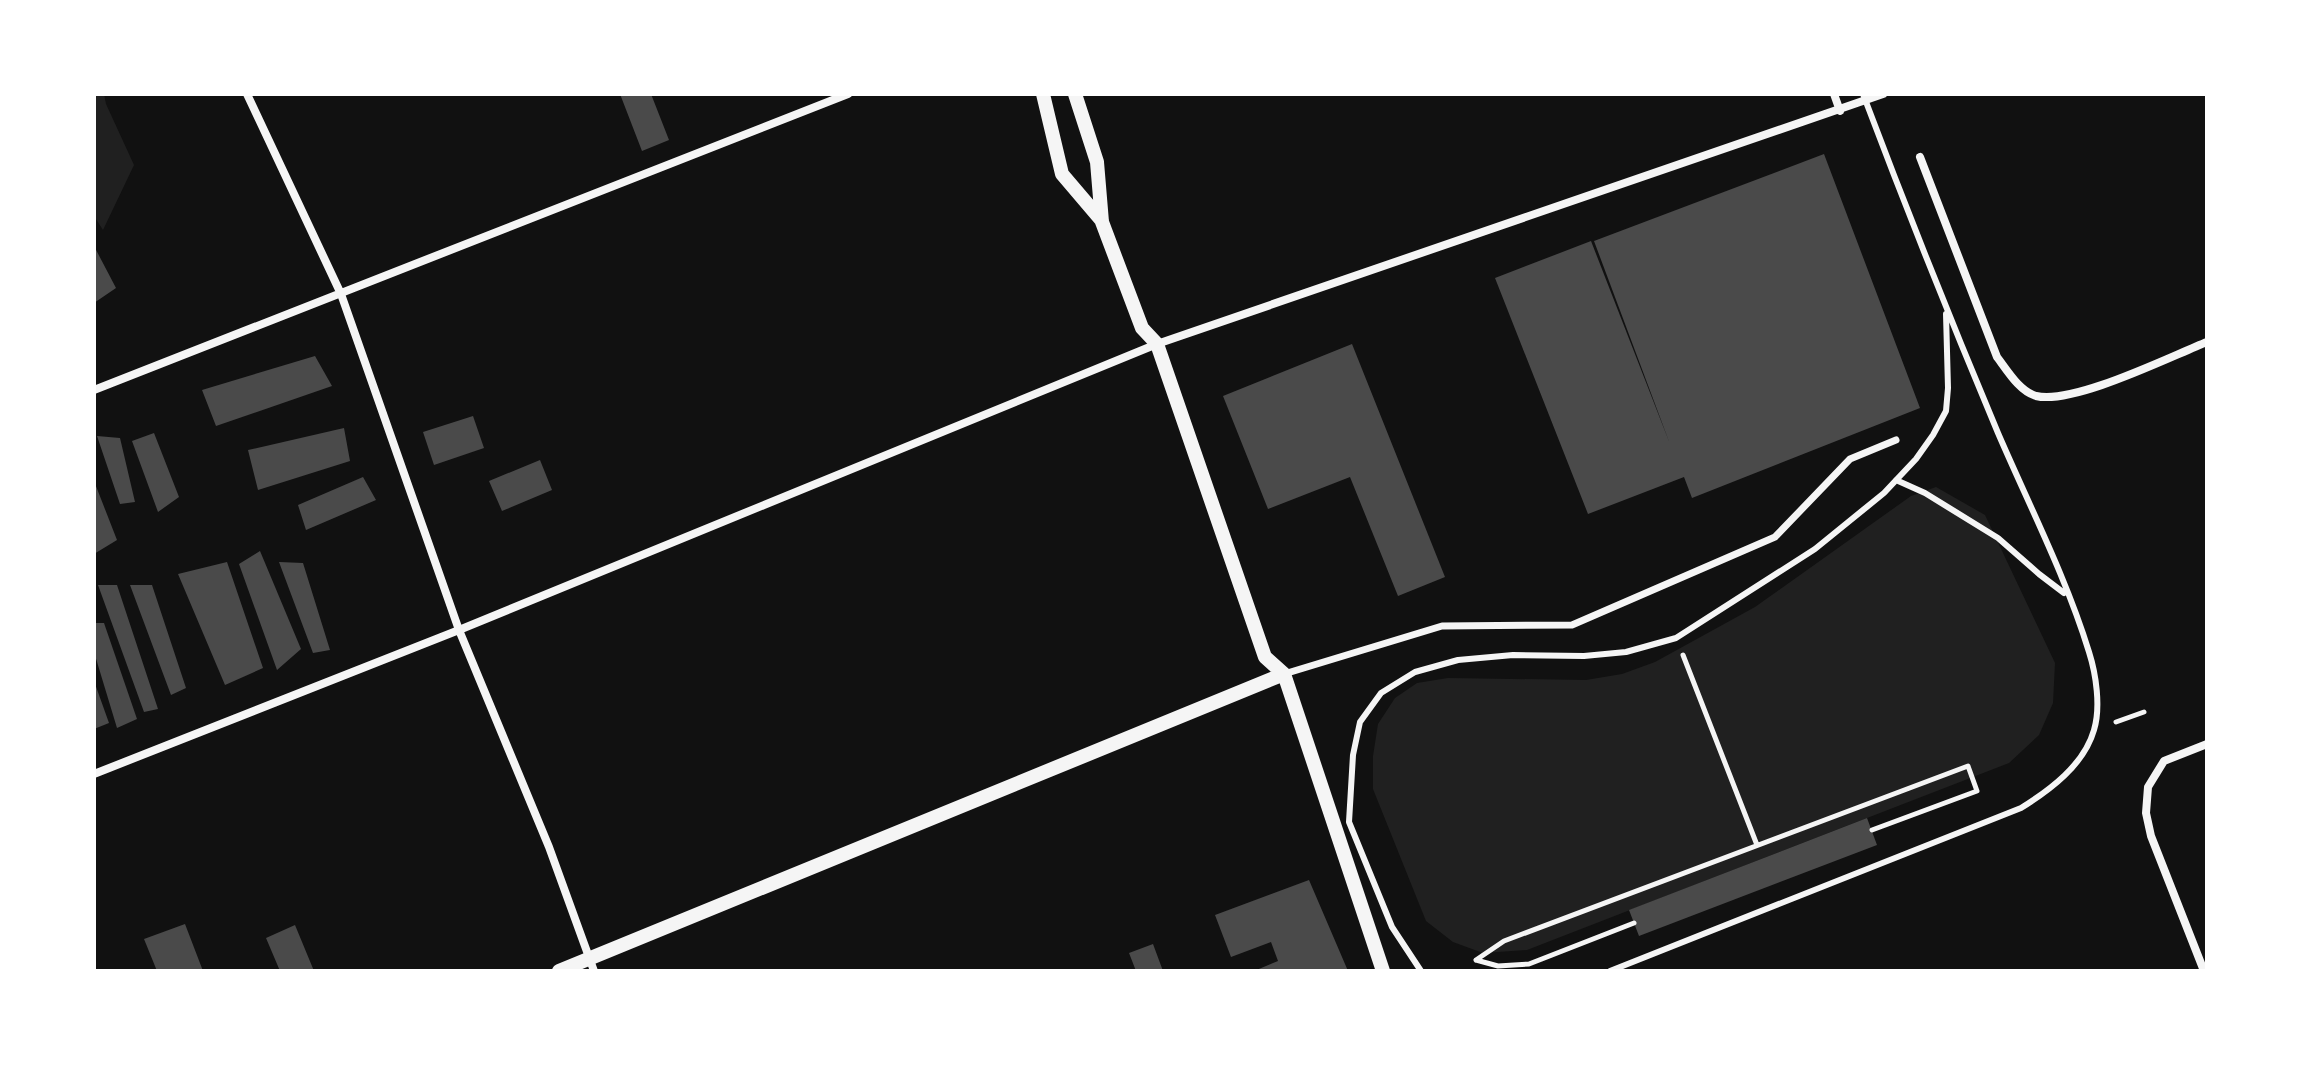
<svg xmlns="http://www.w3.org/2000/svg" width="2301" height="1065" viewBox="0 0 2301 1065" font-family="'Asap Condensed',sans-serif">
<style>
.green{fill:#202020}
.building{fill:#4a4a4a}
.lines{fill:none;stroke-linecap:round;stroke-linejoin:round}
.path{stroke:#f5f5f5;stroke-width:5}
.service{stroke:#f5f5f5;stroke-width:6}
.pedestrian{stroke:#f5f5f5;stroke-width:7}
.minor{stroke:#f5f5f5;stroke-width:8}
.tertiary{stroke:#f5f5f5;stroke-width:14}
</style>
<rect width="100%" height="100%" fill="#111"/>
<!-- green -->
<path class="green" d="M 94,94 L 104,94 L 106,104 L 134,165 L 103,230 L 94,216 Z
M 1936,487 L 1985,515 L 2055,663 L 2053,703 L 2039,735 L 2009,763 L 1527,950 L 1483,953 L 1453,942 L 1426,921 L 1373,789 L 1373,756 L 1378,724 L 1395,698 L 1417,683 L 1448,678 L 1586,680 L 1622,674 L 1655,662 L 1755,607 L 1911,496 Z"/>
<!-- building -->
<path class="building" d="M 620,94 L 651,94 L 669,140 L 642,151 Z
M 1824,154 L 1920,408 L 1692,498 L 1684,477 L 1588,514 L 1495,278 L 1591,241 L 1670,444 L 1594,241 Z
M 94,246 L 116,288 L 94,303 Z
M 1352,344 L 1445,577 L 1398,596 L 1350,477 L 1268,509 L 1223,396 Z
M 315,356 L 332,386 L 216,426 L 202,390 Z
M 473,416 L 484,448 L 434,465 L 423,432 Z
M 344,428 L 350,461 L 258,490 L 248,450 Z
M 154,433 L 179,497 L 158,512 L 132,441 Z
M 97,436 L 120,438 L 135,502 L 120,504 Z
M 540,460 L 552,490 L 502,511 L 489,481 Z
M 363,477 L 376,500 L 306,530 L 298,505 Z
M 94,481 L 117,540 L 94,554 Z
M 260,551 L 301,649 L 277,670 L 239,564 Z
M 227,562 L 263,668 L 225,685 L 178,574 Z
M 279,562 L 303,563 L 330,650 L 313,653 Z
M 98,585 L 117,585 L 158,709 L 144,712 Z
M 130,585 L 152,585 L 186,688 L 171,695 Z
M 94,623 L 104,623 L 137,719 L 117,728 L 94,652 Z
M 94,681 L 109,723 L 94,729 Z
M 1867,818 L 1877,845 L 1639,936 L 1629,910 Z
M 1309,880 L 1348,971 L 1254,971 L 1278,961 L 1271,942 L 1231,957 L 1215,915 Z
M 185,924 L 203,971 L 157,971 L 144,939 Z
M 295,925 L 314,971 L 280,971 L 266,938 Z
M 1153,944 L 1163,971 L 1136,971 L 1129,953 Z"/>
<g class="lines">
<!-- path -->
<path class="path" d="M 1683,655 L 1757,845
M 2116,722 L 2144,712
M 1476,960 L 1504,941 L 1968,766 L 1977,791 L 1872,830
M 1476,960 L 1498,966 L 1529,964 L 1634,923"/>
<!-- service -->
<path class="service" d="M 1896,480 L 1925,493 L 1998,538 L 2039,574 L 2064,593
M 1421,971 L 1392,927 L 1349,822 L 1353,755 L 1360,722 L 1381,693 L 1415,672 L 1458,660 L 1513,655 L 1584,656 L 1626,652 L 1676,638 L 1815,549 L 1884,493 L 1916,459 L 1933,435 L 1946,411 L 1948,388 L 1946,314
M 1610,971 L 2021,808 C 2050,790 2084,765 2094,730 C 2101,707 2096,674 2089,652 C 2066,577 2029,505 1998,433 C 1951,321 1906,208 1863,94"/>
<!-- pedestrian -->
<path class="pedestrian" d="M 1284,674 L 1442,626 L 1572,625 L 1775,537 L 1850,459 L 1896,440"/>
<!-- minor -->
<path class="minor" d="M 247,94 L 341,294 L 459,630 L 549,847 L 594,971
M 1834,94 L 1840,111
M 1920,157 L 1997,357 C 2007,370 2019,391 2036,396 C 2073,405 2169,357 2207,342
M 94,390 L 848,94
M 94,774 L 459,630 L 1157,344 L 1883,94
M 2204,971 L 2151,836 L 2146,813 L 2148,787 L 2164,761 L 2207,744"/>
<!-- tertiary -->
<path class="tertiary" d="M 1043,94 L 1062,174 L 1102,221
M 1075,94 L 1097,162 L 1102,222 L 1142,328 L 1157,344 L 1265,657 L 1284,674 L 1383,971
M 559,971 L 1284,674"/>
</g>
<!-- border -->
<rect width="2301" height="1065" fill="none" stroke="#ffffff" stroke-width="192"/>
</svg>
